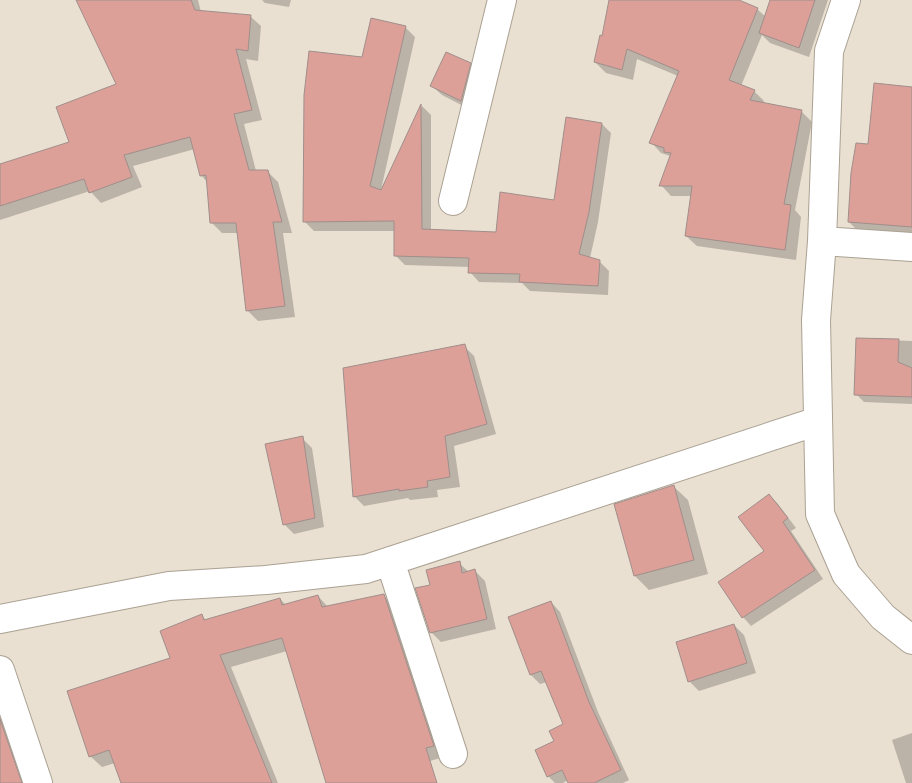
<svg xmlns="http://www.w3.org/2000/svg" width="912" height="783" viewBox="0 0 912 783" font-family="'Fira Sans',sans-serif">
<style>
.shadow{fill:#0003}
.building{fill:#dca098;stroke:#a08e8b}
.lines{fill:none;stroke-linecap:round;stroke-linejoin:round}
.minor-casing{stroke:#aaa193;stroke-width:30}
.minor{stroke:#fff;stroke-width:28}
</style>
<rect width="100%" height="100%" fill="#eae0d1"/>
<!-- shadow -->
<path class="shadow" d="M 78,0 L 198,0 L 201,12 L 250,16 L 261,26 L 258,61 L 246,59 L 262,120 L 244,124 L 256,171 L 268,172 L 278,182 L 292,233 L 283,233 L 295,317 L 258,321 L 247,310 L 238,233 L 222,233 L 212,223 L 207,182 L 201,175 L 195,149 L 133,166 L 142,187 L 101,203 L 90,191 L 0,220 L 0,166 L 71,143 L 118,84 Z
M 262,0 L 291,0 L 289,7 L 265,3 Z
M 610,0 L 736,0 L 757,9 L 766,17 L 771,0 L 828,0 L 809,57 L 770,43 L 762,35 L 741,86 L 754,91 L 764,101 L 763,104 L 802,112 L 812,122 L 795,210 L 801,217 L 796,260 L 697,246 L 686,236 L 692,196 L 671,196 L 661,185 L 670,156 L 661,153 L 651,142 L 678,76 L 637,59 L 633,80 L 606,73 L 595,62 L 603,37 Z
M 405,27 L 415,37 L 381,190 L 422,106 L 431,115 L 431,231 L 497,234 L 555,201 L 602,124 L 611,133 L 598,222 L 590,258 L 599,261 L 609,271 L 608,295 L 530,291 L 522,283 L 479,282 L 470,272 L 470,267 L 405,265 L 395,255 L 395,231 L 314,231 L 304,221 L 363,59 Z
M 470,64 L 480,74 L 471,110 L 442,95 L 432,86 Z
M 912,88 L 912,236 L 859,232 L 849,222 L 869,146 Z
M 857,339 L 912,341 L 912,404 L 864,402 L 856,394 Z
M 464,346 L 474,356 L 496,434 L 454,446 L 460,487 L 437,490 L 438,497 L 410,500 L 408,498 L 364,506 L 354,496 Z
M 302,438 L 312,448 L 324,527 L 294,534 L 284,524 Z
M 673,486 L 688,500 L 708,574 L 649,590 L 635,576 Z
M 769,495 L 778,504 L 796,528 L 791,531 L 823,579 L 751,626 L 743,617 L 766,552 Z
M 459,563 L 469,572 L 475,571 L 485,581 L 496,629 L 441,642 L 431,632 L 431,586 Z
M 318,596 L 328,607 L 384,596 L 395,607 L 444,757 L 353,783 L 332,783 L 287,651 L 231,667 L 278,783 L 122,783 L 115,763 L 102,767 L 90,756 L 172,659 L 202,616 L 206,620 L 280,599 L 286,605 Z
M 551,602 L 560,612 L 598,712 L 629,780 L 623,783 L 569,783 L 568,780 L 563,783 L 555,783 L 548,776 L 556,742 L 565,725 L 547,682 L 540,684 L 531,675 L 510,618 Z
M 734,625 L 744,635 L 756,673 L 699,691 L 689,681 Z
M 0,702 L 28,783 L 0,783 Z
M 912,733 L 912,783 L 906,783 L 892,740 Z"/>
<!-- building -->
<path class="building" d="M 76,0 L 191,0 L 195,10 L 251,15 L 248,51 L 236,49 L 252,110 L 234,114 L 249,170 L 268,170 L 282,222 L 273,222 L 285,306 L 246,311 L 236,223 L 210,223 L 206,175 L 200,176 L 190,137 L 124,155 L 132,177 L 89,193 L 84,179 L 0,206 L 0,164 L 69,142 L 56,107 L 116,84 Z
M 609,0 L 739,0 L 758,8 L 729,80 L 755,90 L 750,100 L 802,110 L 784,204 L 791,205 L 785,250 L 685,236 L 692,186 L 659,186 L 671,153 L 664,152 L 664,148 L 649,143 L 679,71 L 627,49 L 622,70 L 594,62 L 600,35 L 602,36 Z
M 770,0 L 815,0 L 799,48 L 759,33 Z
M 371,18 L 406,26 L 370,186 L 381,190 L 421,104 L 422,229 L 496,232 L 500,192 L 554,200 L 566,117 L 602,123 L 589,212 L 579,254 L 600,260 L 598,286 L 519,282 L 520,274 L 468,273 L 469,258 L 394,256 L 394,221 L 303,222 L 304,95 L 309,51 L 362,57 Z
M 446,52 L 471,63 L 461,101 L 430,86 Z
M 874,83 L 912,87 L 912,227 L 848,222 L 851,173 L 856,143 L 868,144 Z
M 856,338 L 899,339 L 898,362 L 912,368 L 912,397 L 854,395 Z
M 465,344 L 487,424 L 445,436 L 450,477 L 427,481 L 428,487 L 399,491 L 399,489 L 353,497 L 343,368 Z
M 303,436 L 315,518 L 283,525 L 265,444 Z
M 674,485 L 694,560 L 634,576 L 614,504 Z
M 769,494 L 788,518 L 783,522 L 815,570 L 742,618 L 718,582 L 764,551 L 738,517 Z
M 460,561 L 462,573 L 475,569 L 487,619 L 430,633 L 415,588 L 430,585 L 426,570 Z
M 384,594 L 434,746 L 426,748 L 437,783 L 326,783 L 282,638 L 220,655 L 272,783 L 121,783 L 109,750 L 89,757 L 67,691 L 170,658 L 160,631 L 202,614 L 204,620 L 280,598 L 282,605 L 318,595 L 322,607 Z
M 551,601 L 589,702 L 621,770 L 594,783 L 568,783 L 562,770 L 547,777 L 535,750 L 554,741 L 549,731 L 563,724 L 541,671 L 530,675 L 508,617 Z
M 734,624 L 747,663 L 688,682 L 676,642 Z
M 0,719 L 22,783 L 0,783 Z"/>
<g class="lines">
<defs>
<path id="minor" d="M 846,0 L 829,51 L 822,241 L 816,320 L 820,514 L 846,574 L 883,617 L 912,640
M 453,201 L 502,0
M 822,241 L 912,247
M 390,561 L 453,754
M 0,619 L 169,586 L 266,580 L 366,569 L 818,421
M 0,670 L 38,783"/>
</defs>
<!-- minor casing -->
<use href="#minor" class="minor-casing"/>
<!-- minor -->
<use href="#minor" class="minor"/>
</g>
</svg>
